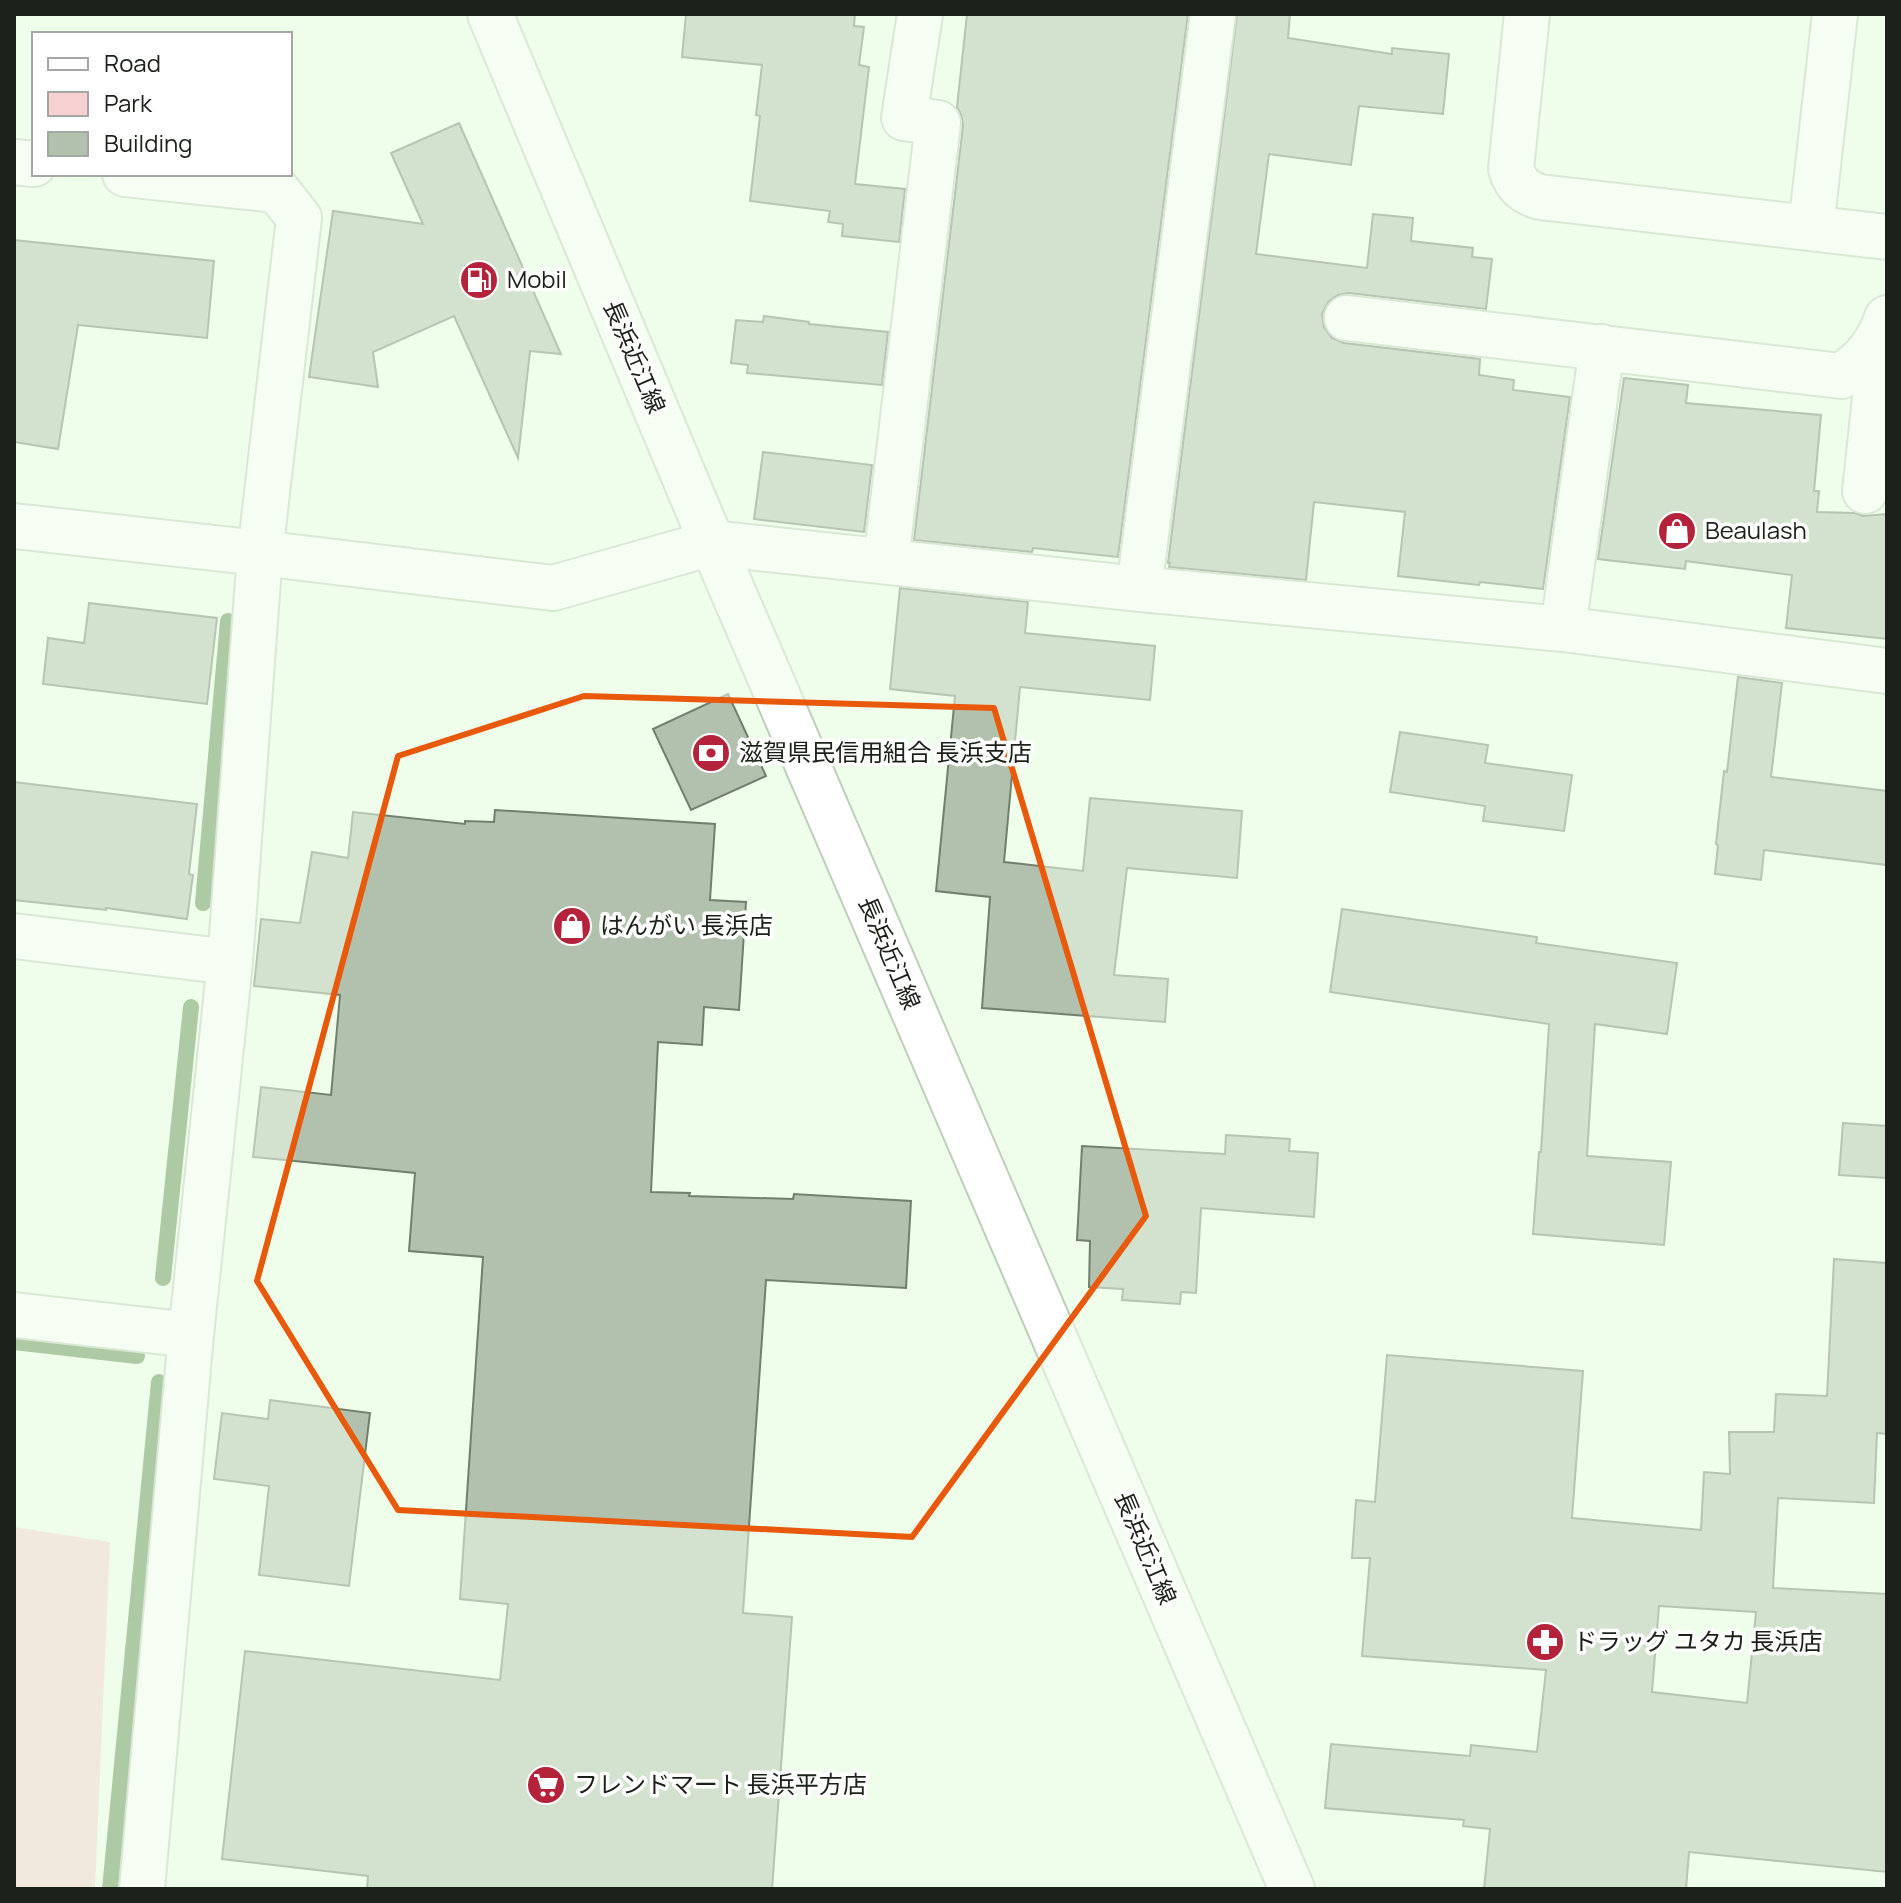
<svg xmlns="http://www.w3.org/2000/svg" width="1901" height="1903" viewBox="0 0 1901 1903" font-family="Manrope,'Noto Sans JP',sans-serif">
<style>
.green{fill:#f7d1d1}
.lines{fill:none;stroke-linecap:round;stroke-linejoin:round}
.stream{stroke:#5e8c52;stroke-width:16}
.building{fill:#b2c1ae;stroke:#717f6d;stroke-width:2;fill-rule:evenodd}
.minor-casing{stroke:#bfcebb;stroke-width:48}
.tertiary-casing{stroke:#bfcebb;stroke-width:48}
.secondary-casing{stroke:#bfcebb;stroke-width:48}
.minor{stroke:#fff;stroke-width:44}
.tertiary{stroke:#fff;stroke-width:44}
.secondary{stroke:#fff;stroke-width:44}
.marked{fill:none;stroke:#e8590c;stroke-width:6;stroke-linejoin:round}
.labels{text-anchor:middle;stroke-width:7;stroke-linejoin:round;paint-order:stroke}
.poi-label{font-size:24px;fill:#1b2019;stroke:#fff;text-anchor:start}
.street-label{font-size:24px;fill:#1b2019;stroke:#fff}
</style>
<rect width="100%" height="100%" fill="#eefeea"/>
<!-- green -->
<path class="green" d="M 14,1527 L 110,1542 L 95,1889 L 14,1889 Z"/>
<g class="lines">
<!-- stream -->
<path class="stream" d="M 203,903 L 228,621
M 163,1278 L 191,1007
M 14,1342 L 137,1356
M 110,1889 L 159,1382"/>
</g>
<!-- building -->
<path class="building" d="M 686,14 L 855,14 L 854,26 L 864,27 L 859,65 L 869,67 L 855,184 L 905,189 L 899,242 L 842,236 L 843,224 L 828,222 L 830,211 L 750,201 L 760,116 L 756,115 L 762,65 L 682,57 Z
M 967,14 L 1188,14 L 1118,557 L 1033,548 L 1032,552 L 914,540 L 963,126 L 961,114 L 957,107 Z
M 1237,14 L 1290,14 L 1288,38 L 1392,54 L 1392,48 L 1449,54 L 1443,114 L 1359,106 L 1351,165 L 1269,154 L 1256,254 L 1367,268 L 1373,214 L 1413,218 L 1411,241 L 1473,248 L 1472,257 L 1492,259 L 1486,309 L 1349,293 L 1338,295 L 1328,302 L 1322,314 L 1324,327 L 1332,338 L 1344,343 L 1480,359 L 1479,375 L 1514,380 L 1513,390 L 1570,397 L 1543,589 L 1480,582 L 1479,585 L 1398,576 L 1405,512 L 1314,502 L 1306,580 L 1169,567 L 1170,563 L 1168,563 Z
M 459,123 L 561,354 L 530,351 L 518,458 L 454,316 L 373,352 L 378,387 L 309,377 L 333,211 L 423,224 L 391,153 Z
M 14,240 L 214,261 L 207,338 L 78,325 L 58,449 L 14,442 Z
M 764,316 L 809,322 L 809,324 L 888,332 L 882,385 L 747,373 L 748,365 L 731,363 L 736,320 L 763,322 Z
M 1624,378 L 1688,385 L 1686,403 L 1821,415 L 1814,491 L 1819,491 L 1817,512 L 1855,513 L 1863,516 L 1887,514 L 1887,639 L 1786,628 L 1792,575 L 1686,561 L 1685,569 L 1598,559 Z
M 763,452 L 872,465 L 864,532 L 754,519 Z
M 900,588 L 1028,602 L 1025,633 L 1155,646 L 1150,700 L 1020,687 L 1004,862 L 1083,871 L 1090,798 L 1242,811 L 1237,878 L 1127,868 L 1114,975 L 1168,979 L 1165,1022 L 982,1008 L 990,897 L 936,891 L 955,696 L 890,689 Z
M 89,603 L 217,618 L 207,704 L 43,684 L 48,638 L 84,643 Z
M 1738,677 L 1782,683 L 1771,777 L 1887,791 L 1887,865 L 1764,850 L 1761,880 L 1715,874 L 1718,845 L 1716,844 L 1724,771 L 1727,772 Z
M 728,694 L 766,776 L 691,810 L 653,729 Z
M 1400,732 L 1488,745 L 1485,763 L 1572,775 L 1564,831 L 1483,821 L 1485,806 L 1390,792 Z
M 14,782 L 197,804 L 189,874 L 193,875 L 187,919 L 106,908 L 106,910 L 14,900 Z
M 495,810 L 715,824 L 710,900 L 746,902 L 739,1010 L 704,1007 L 702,1045 L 658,1042 L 651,1192 L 690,1193 L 689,1196 L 793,1199 L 794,1194 L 911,1201 L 906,1288 L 766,1280 L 743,1613 L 792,1617 L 772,1889 L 367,1889 L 368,1876 L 222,1859 L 245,1651 L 500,1680 L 508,1604 L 460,1599 L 483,1257 L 409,1251 L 415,1173 L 253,1157 L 261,1087 L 331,1095 L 340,995 L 254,986 L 261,919 L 300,923 L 312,852 L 348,858 L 353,812 L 465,824 L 465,821 L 494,822 Z
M 1342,909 L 1537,937 L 1536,943 L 1677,963 L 1667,1034 L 1595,1024 L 1587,1156 L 1671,1162 L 1664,1245 L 1533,1234 L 1539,1152 L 1541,1152 L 1549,1024 L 1330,992 Z
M 1843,1123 L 1887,1126 L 1887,1178 L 1839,1175 Z
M 1226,1135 L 1290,1139 L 1289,1151 L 1318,1153 L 1314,1217 L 1201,1208 L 1196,1293 L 1181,1292 L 1180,1304 L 1122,1300 L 1123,1289 L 1089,1287 L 1090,1241 L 1077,1240 L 1082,1146 L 1225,1154 Z
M 1834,1259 L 1887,1263 L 1887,1434 L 1877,1433 L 1874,1503 L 1778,1498 L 1773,1588 L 1887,1594 L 1887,1872 L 1689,1852 L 1686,1889 L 1484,1889 L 1490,1829 L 1463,1826 L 1464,1820 L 1325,1808 L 1331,1744 L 1470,1756 L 1471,1745 L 1537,1752 L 1546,1670 L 1362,1656 L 1370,1558 L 1352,1558 L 1356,1500 L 1375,1502 L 1387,1355 L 1583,1371 L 1572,1518 L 1701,1530 L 1704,1472 L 1730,1474 L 1729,1432 L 1774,1432 L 1776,1394 L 1827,1396 ZM 1659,1606 L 1756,1612 L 1747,1703 L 1652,1692 Z
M 270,1400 L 370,1413 L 349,1586 L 259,1575 L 269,1486 L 214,1479 L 222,1413 L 268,1419 Z"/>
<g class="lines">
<defs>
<path id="minor" d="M 1527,14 L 1511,169 C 1516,185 1524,192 1540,197 L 1887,237
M 14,162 L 34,164
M 125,174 L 277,190 L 299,218 L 260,553 L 230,962 L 191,1335 L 142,1889
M 1811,228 L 1835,14
M 1347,318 L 1841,376 C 1864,361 1878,344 1887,318
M 1865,491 L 1882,333
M 712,543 L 1139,589 L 1563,629 L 1887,671
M 886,561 L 938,123 L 904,118 L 920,14
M 1139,589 L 1213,14
M 1563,629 L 1602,347
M 14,936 L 230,962
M 14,1315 L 191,1335"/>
<path id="tertiary" d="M 14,526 L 260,553 L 553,588 L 712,543"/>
<path id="secondary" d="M 490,14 L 712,543 L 1292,1889"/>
</defs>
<!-- minor casing -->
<use href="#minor" class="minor-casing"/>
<!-- tertiary casing -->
<use href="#tertiary" class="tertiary-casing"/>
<!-- secondary casing -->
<use href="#secondary" class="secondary-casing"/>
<!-- minor -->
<use href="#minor" class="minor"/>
<!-- tertiary -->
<use href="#tertiary" class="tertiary"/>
<!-- secondary -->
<use href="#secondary" class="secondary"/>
</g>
<!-- marked area -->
<path d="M0 0H1901V1903H0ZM 584,696 L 994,708 L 1146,1216 L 912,1537 L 398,1510 L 257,1281 L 398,756 Z" fill="#eefeea" fill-opacity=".55" fill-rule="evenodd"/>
<path class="marked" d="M 584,696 L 994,708 L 1146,1216 L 912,1537 L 398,1510 L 257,1281 L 398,756 Z"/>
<!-- icons -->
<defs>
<symbol id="fuel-disc" viewBox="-11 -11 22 22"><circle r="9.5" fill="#b5233b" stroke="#fff"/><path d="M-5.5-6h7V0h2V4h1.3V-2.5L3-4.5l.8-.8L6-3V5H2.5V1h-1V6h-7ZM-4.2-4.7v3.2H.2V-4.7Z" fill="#fff"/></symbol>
<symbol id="shop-disc" viewBox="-11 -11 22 22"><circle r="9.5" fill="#b5233b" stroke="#fff"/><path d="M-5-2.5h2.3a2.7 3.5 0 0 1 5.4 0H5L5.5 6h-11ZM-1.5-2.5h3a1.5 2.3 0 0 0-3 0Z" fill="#fff"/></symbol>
<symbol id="bank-disc" viewBox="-11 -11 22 22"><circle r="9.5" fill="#b5233b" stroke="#fff"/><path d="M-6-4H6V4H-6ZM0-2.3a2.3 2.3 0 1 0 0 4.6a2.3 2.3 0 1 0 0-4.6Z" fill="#fff"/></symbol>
<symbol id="pharmacy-disc" viewBox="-11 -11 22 22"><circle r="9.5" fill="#b5233b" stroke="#fff"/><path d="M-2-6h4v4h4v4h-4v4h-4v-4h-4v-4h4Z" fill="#fff"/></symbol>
<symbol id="supermarket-disc" viewBox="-11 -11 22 22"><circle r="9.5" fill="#b5233b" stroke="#fff"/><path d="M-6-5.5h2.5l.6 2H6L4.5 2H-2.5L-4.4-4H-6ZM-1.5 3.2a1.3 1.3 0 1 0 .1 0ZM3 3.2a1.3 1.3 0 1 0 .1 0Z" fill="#fff"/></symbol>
</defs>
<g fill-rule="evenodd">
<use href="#fuel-disc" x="457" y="258" width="44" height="44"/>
<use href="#shop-disc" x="1655" y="509" width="44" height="44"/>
<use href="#bank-disc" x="689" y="731" width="44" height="44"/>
<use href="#shop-disc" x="550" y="904" width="44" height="44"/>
<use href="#pharmacy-disc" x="1523" y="1620" width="44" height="44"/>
<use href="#supermarket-disc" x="524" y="1763" width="44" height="44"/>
</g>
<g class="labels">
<!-- poi labels -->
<g class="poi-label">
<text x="507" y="288">Mobil</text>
<text x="1705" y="539">Beaulash</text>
<text x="739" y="761">滋賀県民信用組合 長浜支店</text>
<text x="600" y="934">はんがい 長浜店</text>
<text x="1573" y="1650">ドラッグ ユタカ 長浜店</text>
<text x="574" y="1793">フレンドマート 長浜平方店</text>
</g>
<!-- street labels -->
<g class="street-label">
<text transform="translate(634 357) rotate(67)" y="8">長浜近江線</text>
<text transform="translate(889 953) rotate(67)" y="8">長浜近江線</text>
<text transform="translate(1145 1548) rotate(67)" y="8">長浜近江線</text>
</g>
</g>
<!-- border -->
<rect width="1901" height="1903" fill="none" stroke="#1b2019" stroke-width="32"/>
<!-- legend -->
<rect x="32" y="32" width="260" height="144" fill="#ffffff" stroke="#a4a6a3" stroke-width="2"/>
<rect x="48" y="58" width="40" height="12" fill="#ffffff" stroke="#a4a6a3" stroke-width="2"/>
<text x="104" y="72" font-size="24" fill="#1b2019">Road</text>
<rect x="48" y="92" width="40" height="24" fill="#f7d1d1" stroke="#a4a6a3" stroke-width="2"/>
<text x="104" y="112" font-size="24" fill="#1b2019">Park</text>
<rect x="48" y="132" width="40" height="24" fill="#b2c1ae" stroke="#a4a6a3" stroke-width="2"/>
<text x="104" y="152" font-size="24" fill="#1b2019">Building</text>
</svg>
